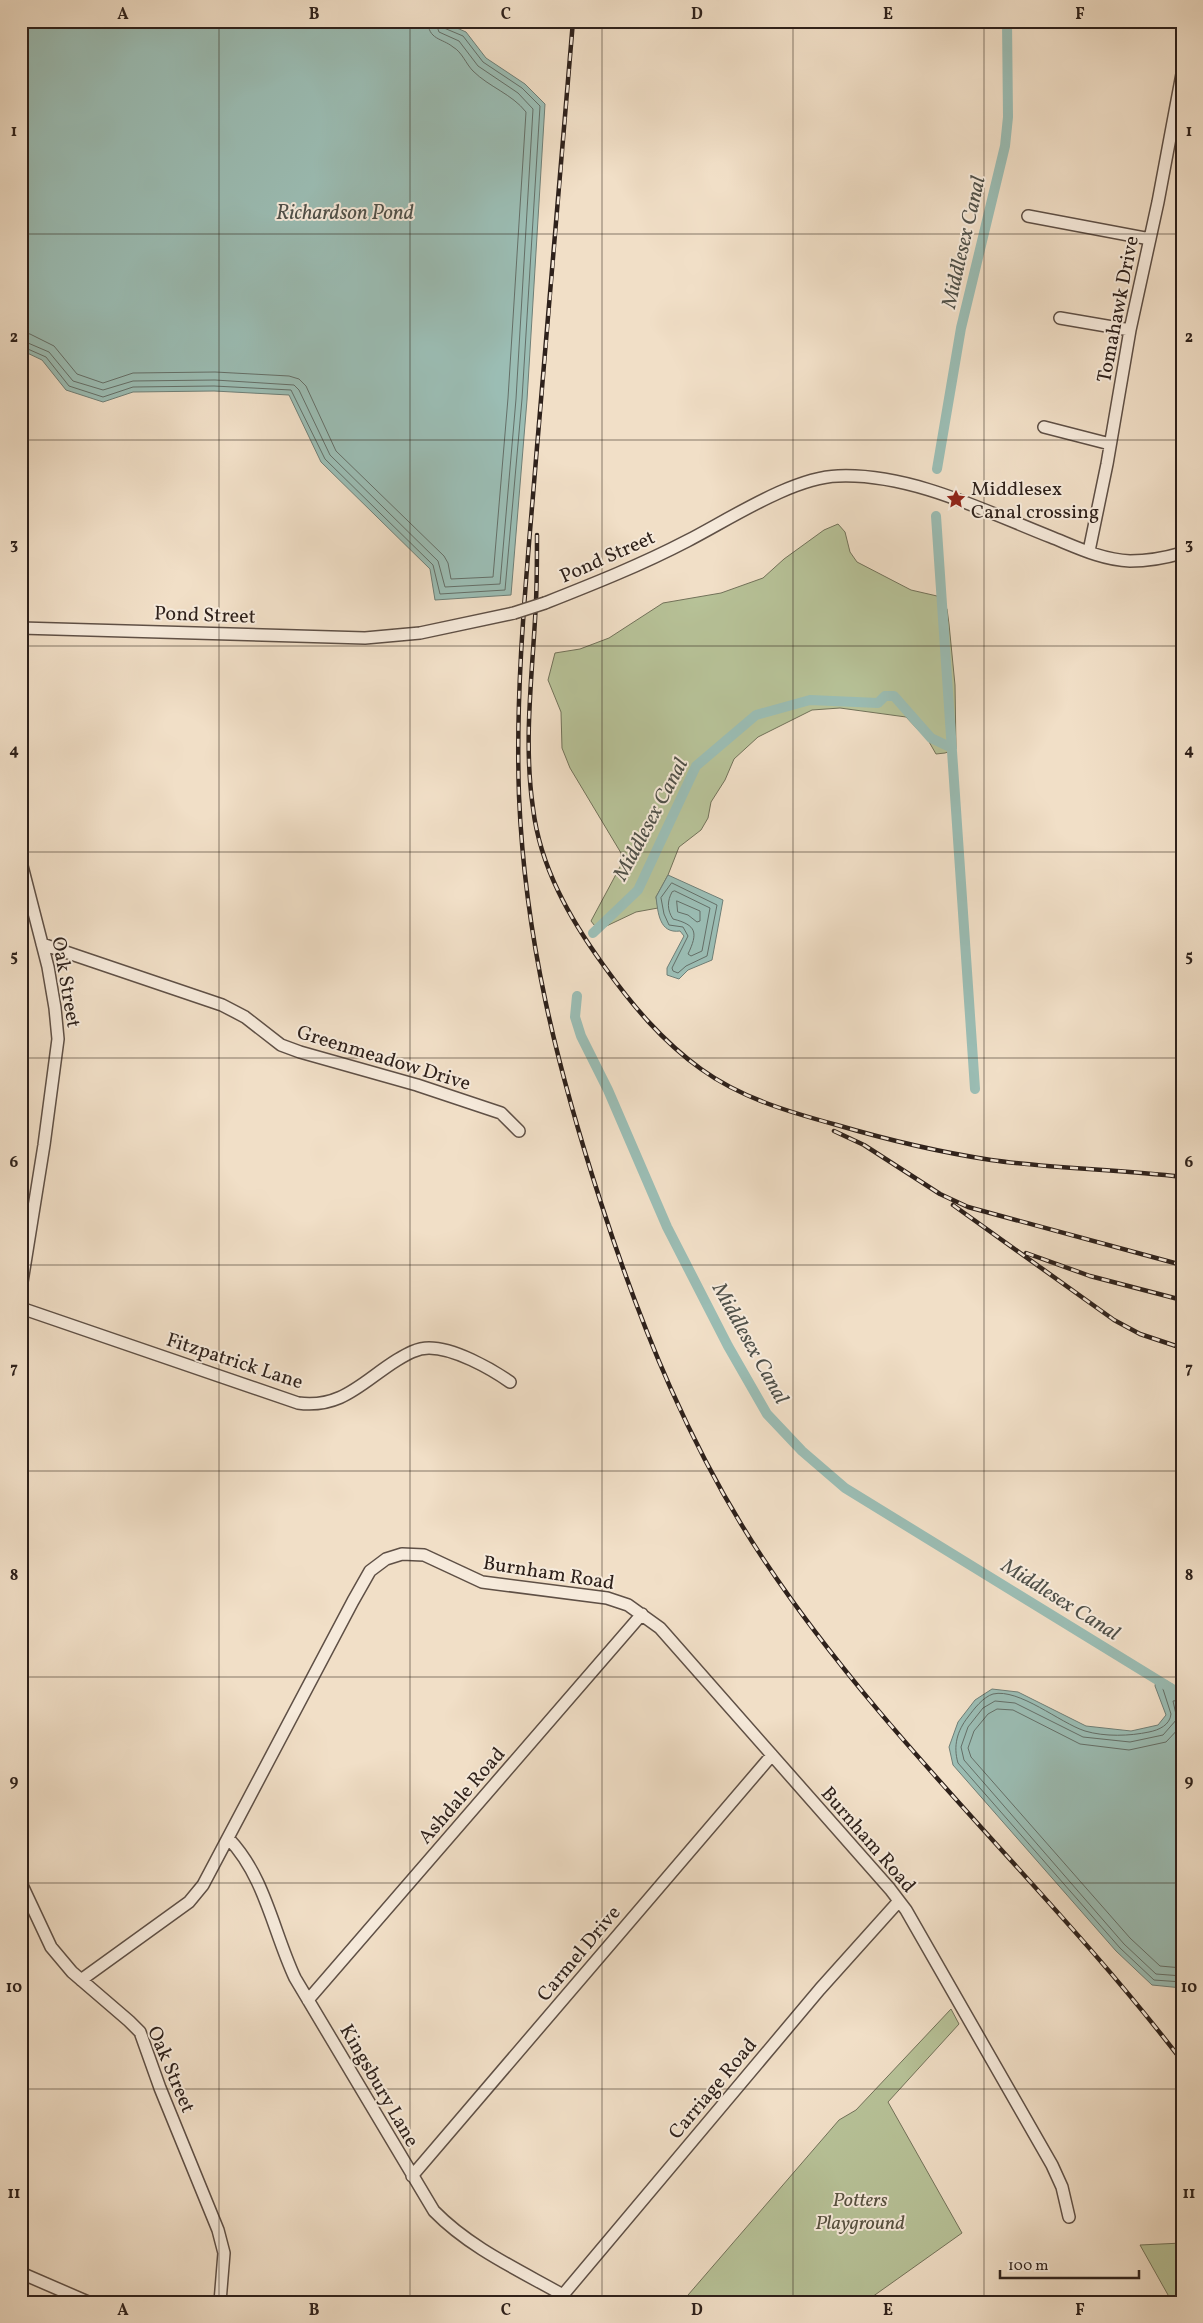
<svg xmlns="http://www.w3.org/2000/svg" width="1203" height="2323" viewBox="0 0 1203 2323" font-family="Vollkorn,serif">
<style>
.green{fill:#b7c298;stroke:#72725a}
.water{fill:#9bbdb4;stroke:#6f7f77}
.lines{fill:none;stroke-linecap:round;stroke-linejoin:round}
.shore{stroke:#646f68;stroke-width:1}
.canal{stroke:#9bbdb4;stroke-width:10}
.minor-casing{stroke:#5f5046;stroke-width:14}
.minor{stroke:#f6eadb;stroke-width:11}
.rail-casing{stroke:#2e211b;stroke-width:4.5}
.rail{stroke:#f6eadb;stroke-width:2.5;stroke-dasharray:8;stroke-linecap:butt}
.minor-bridge-casing{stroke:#5f5046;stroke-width:14;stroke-linecap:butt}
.minor-bridge{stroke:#f6eadb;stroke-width:11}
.grid{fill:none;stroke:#2e211b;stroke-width:1;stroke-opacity:0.55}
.labels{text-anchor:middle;stroke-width:4;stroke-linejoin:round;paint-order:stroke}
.street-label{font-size:20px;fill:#2e211b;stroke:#f6eadb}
.poi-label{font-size:20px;fill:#2e211b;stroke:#f6eadb;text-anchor:start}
.park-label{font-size:20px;font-style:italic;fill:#575140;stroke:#f6eadb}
.water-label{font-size:21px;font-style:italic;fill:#4f5049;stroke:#f6eadb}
.neatline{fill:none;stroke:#2e211b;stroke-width:2}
.grid-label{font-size:16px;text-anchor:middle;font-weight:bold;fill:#2e211b}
</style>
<rect width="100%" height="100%" fill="#f1dfc7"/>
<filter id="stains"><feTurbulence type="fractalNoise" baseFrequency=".004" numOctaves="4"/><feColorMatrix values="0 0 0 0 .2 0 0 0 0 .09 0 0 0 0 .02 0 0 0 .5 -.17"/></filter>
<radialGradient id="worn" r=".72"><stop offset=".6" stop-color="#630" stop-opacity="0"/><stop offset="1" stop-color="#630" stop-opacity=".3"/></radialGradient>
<!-- green -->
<path class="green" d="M 838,524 L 845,532 L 850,552 L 857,562 L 911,590 L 937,596 L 947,609 L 949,624 L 955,685 L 956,749 L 945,753 L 936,754 L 928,740 L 906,717 L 840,708 L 812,710 L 758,737 L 734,759 L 725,780 L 711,802 L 708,818 L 701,830 L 679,847 L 668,875 L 656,897 L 658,908 L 636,912 L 598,930 L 591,921 L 621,865 L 621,853 L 570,768 L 562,748 L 561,712 L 548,680 L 555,653 L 580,649 L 609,638 L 663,603 L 721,593 L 763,578 L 784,559 L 824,530 Z
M 951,2009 L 959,2024 L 888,2102 L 962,2233 L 865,2302 L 682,2302 L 839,2120 L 856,2110 Z
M 1182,2243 L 1182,2302 L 1172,2302 L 1140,2245 Z"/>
<!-- water -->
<path class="water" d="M 21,21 L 441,21 L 466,32 L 486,58 L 525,84 L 545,104 L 527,400 L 511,595 L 435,600 L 430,569 L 321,462 L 289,395 L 214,391 L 133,392 L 103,402 L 66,390 L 42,360 L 21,350 Z
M 668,875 L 723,900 L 712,960 L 688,970 L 679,979 L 667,975 L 667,968 L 684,936 L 680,931 C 659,934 658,912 656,897 Z
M 1156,1680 L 1167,1681 L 1182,1690 L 1182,1988 L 1152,1985 L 1116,1951 L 953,1765 L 949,1747 L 958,1722 L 975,1700 L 992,1689 L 1018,1692 L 1086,1726 L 1131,1731 L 1158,1725 L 1166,1715 L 1155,1686 Z"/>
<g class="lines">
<!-- shore -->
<path class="shore" d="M 21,332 L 30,334 L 54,346 L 77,374 L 103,383 L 133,373 L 215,372 L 289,376 L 299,379 L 306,386 L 336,451 L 444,556 L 448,563 L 451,579 L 493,577 L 508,398 L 526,112 C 512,94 489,87 473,71 C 466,64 462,52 453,47 C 442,38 428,40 428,21
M 21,340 L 49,352 L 73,381 L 103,390 L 133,381 L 215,380 L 294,385 L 299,390 L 330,455 L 438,561 L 445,587 L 500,584 L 516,399 L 533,109 L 518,93 L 478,66 L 459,41 L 439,32 L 435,21
M 21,346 L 46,357 L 69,386 L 103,397 L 133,387 L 214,386 L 291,390 L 325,459 L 433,565 L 440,594 L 505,590 L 522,399 L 540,106 L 522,88 L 483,62 L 463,36 L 444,28 L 442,21
M 672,883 L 717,905 L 707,956 L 686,966 L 678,973 L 673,971 L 672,968 L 688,936 L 683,927 L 669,925 L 664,914 L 661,898 Z
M 675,891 L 710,908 L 702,951 L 691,956 L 688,954 C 698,933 697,925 673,919 C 667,910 667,901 672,892 Z
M 677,901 L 700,911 L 700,921 L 697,922 L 688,915 L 678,912 Z
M 1182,1694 L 1166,1686 L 1162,1686 L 1171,1714 C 1170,1725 1159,1730 1149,1732 C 1130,1736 1105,1737 1085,1731 C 1060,1723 1019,1688 993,1694 C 983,1697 974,1709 968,1717 C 957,1731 953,1746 958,1763 L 1120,1948 L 1154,1980 L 1182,1982
M 1182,1700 L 1173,1701 L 1177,1719 L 1163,1735 L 1130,1742 L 1083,1737 L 1015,1703 L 995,1701 L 983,1708 L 968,1727 L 961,1747 L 964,1760 L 1124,1944 L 1156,1974 L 1182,1976
M 1182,1725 L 1166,1742 L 1129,1750 L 1080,1744 L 1013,1710 L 997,1709 L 988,1714 L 974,1731 L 968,1748 L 971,1757 L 1130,1938 L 1160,1966 L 1182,1968"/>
<!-- canal -->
<path class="canal" d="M 937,469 L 961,328 L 1005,146 L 1008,117 L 1007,21
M 936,516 L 975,1089
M 593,933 L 638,890 L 696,766 L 756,715 L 810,700 L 878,703 L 885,696 L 894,696 L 931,738 L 952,748
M 577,996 L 575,1017 L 581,1036 L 608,1090 L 667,1227 L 728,1346 L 767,1414 L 802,1451 L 845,1488 L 1182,1695"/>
<defs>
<path id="minor" d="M 1028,216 L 1150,239
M 1060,318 L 1130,330
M 1044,427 L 1110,444
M 1089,551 L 1107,464 L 1130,330 L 1158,202 L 1182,74
M 545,603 C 593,584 641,565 687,541 C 728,520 793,477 838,476 C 910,473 985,511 1051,537 C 1076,547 1102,560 1130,561 C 1147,561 1165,558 1182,553
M 21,628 L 365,638 L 420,633 L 514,613
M 21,862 L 48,967 L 55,1008 L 58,1039 L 44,1145 L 21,1288
M 42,944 L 222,1005 L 245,1017 L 281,1045 L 300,1052 L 417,1085 L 501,1113 L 519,1131
M 21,1308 L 298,1403 C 342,1409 363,1381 397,1360 C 407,1354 417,1348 429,1348 C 454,1348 490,1368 510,1382
M 229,1839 C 265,1877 273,1931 295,1978 L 434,2211 C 470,2248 519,2270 563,2295
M 21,1883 L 51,1947 L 72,1972 L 129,2021 L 140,2032 L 160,2088 L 218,2230 L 224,2253 L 220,2302
M 81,1980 L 189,1902 L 203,1885 L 353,1601 L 370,1571 L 386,1559 L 402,1554 L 424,1555 L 482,1582 L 607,1598 L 628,1605 L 660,1628 L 890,1889 L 906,1910 L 1052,2165 L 1062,2187 L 1069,2217
M 308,2000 L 642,1614
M 412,2176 L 772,1755
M 21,2273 L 88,2302
M 557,2302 L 820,1989 L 899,1901"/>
</defs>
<!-- minor casing -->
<use href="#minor" class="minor-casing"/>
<!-- minor -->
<use href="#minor" class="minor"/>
<defs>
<path id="rail" d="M 573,21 C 561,167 549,313 536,459 C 527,571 515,683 519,796 C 525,940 557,1067 601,1203 C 641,1327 691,1451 764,1560 C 885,1742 1050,1888 1182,2061
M 537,535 C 537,557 537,579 536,601 C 533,670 523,740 533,808 C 540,867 570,919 604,966 C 632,1005 662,1041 701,1069 C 741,1098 789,1112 837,1125 C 888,1140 939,1152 991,1160 C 1054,1169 1118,1169 1182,1177
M 834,1131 L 864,1145 L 940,1194 L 968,1207 L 1182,1265
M 953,1205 L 1114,1320 L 1140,1334 L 1182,1348
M 1026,1253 L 1090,1276 L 1182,1300"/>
</defs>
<!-- rail casing -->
<use href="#rail" class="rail-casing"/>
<!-- rail -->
<use href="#rail" class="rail"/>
<defs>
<path id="minor-bridge" d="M 514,613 L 545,603"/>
</defs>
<!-- minor-bridge casing -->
<use href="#minor-bridge" class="minor-bridge-casing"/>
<!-- minor-bridge -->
<use href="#minor-bridge" class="minor-bridge"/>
</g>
<!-- grid -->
<path class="grid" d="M 219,21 L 219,2302M 410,21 L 410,2302M 602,21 L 602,2302M 793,21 L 793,2302M 984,21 L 984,2302M 21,234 L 1182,234M 21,440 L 1182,440M 21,646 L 1182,646M 21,852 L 1182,852M 21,1058 L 1182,1058M 21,1265 L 1182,1265M 21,1471 L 1182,1471M 21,1677 L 1182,1677M 21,1883 L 1182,1883M 21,2089 L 1182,2089"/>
<!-- icons -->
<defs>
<symbol id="sight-bare" viewBox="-9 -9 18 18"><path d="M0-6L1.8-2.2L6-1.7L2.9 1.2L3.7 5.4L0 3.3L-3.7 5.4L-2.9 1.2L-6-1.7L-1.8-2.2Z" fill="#8f2418" stroke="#f6eadb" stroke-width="2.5" paint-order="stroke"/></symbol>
</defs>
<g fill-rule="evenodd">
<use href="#sight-bare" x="942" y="485" width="28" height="28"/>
</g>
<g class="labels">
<!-- street labels -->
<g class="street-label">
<text transform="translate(1117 309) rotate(-79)" y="7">Tomahawk Drive</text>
<text transform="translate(607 556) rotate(-24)" y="7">Pond Street</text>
<text transform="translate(205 614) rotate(2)" y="7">Pond Street</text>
<text transform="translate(67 982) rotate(80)" y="7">Oak Street</text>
<text transform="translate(384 1057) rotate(17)" y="7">Greenmeadow Drive</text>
<text transform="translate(235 1360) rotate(18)" y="7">Fitzpatrick Lane</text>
<text transform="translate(549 1572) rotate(9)" y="7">Burnham Road</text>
<text transform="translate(461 1795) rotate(-49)" y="7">Ashdale Road</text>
<text transform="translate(869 1839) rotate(49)" y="7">Burnham Road</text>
<text transform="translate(578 1953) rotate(-50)" y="7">Carmel Drive</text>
<text transform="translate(172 2069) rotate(67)" y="7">Oak Street</text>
<text transform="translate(380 2085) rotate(60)" y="7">Kingsbury Lane</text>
<text transform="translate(712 2088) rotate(-50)" y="7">Carriage Road</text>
</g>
<!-- poi labels -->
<g class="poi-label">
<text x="971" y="495">Middlesex<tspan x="971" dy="23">Canal crossing</tspan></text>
</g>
<!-- park labels -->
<g class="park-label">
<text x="860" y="2206">Potters<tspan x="860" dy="23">Playground</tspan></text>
</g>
<!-- water labels -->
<g class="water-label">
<text x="345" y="219">Richardson Pond</text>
<text transform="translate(963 242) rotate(-77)" y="7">Middlesex Canal</text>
<text transform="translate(650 819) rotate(-62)" y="7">Middlesex Canal</text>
<text transform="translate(751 1343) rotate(61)" y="7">Middlesex Canal</text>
<text transform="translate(1061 1599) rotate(32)" y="7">Middlesex Canal</text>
</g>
</g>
<!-- margin -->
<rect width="1203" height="2323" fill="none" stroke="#f1dfc7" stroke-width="55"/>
<!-- scale -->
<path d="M1000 2270v8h139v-8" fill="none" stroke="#2e211b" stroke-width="2.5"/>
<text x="1008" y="2270" font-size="15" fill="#2e211b" stroke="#f6eadb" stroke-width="4" paint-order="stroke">100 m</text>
<rect x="28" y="28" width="1148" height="2268" class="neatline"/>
<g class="grid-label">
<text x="123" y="19">A</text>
<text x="314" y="19">B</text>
<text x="506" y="19">C</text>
<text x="697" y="19">D</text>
<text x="888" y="19">E</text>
<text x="1080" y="19">F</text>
<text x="14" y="136">1</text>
<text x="1189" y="136">1</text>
<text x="14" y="342">2</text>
<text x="1189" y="342">2</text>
<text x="14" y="549">3</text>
<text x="1189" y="549">3</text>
<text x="14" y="755">4</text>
<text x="1189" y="755">4</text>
<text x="14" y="961">5</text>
<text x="1189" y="961">5</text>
<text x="14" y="1167">6</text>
<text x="1189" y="1167">6</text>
<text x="14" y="1373">7</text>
<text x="1189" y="1373">7</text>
<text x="14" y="1580">8</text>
<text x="1189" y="1580">8</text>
<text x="14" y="1786">9</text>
<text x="1189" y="1786">9</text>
<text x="14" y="1992">10</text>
<text x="1189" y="1992">10</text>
<text x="14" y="2198">11</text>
<text x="1189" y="2198">11</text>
<text x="123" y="2315">A</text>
<text x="314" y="2315">B</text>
<text x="506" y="2315">C</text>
<text x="697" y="2315">D</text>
<text x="888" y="2315">E</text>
<text x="1080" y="2315">F</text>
</g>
<rect width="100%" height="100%" filter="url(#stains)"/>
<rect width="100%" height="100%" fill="url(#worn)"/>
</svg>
